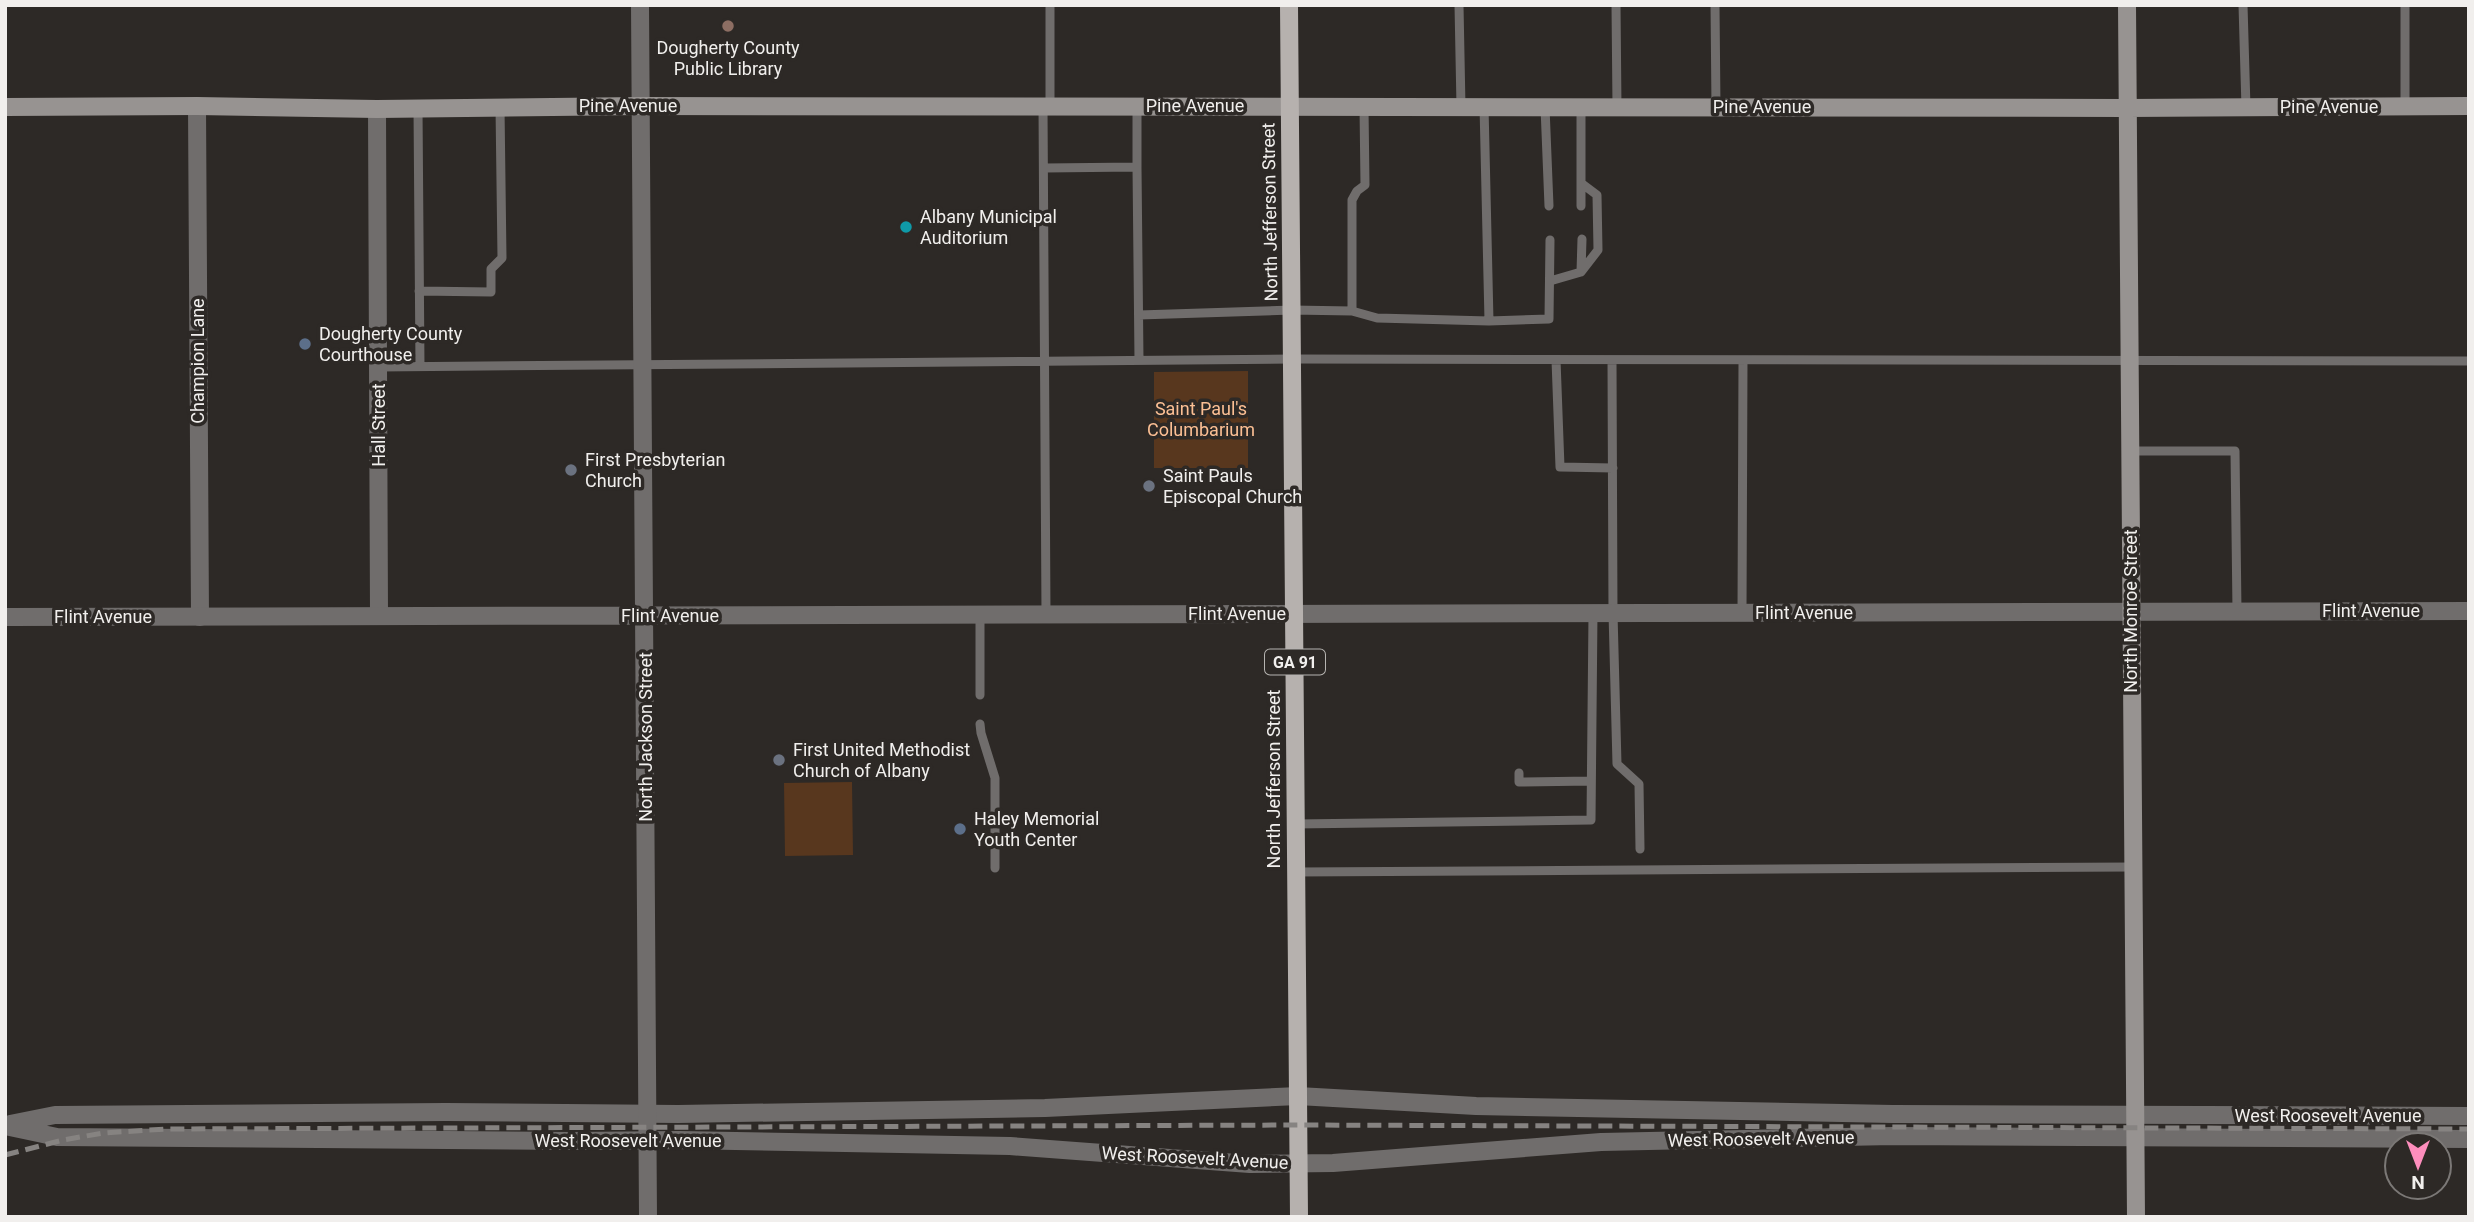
<svg xmlns="http://www.w3.org/2000/svg" width="2474" height="1222" viewBox="0 0 2474 1222" font-family="Roboto,sans-serif">
<style>
.green{fill:#58371e}
.lines{fill:none;stroke-linecap:round;stroke-linejoin:round}
.service{stroke:#706d6c;stroke-width:9}
.minor{stroke:#706d6c;stroke-width:18}
.tertiary{stroke:#706d6c;stroke-width:18}
.secondary{stroke:#979391;stroke-width:18}
.primary{stroke:#b6b1ae;stroke-width:18}
.rail{stroke:#868381;stroke-width:5;stroke-dasharray:14 7;stroke-linecap:butt}
.education-dot{fill:#8d6e63;stroke:#2d2926;stroke-width:2.5}
.culture-dot{fill:#0f9aa8;stroke:#2d2926;stroke-width:2.5}
.service-dot{fill:#5c6f8a;stroke:#2d2926;stroke-width:2.5}
.worship-dot{fill:#6b7280;stroke:#2d2926;stroke-width:2.5}
.labels{text-anchor:middle;stroke-width:7;stroke-linejoin:round;paint-order:stroke}
.shield{fill:#2d2926;stroke:#b6b4b1;stroke-width:2}
.shield-label{font-size:16px;font-weight:bold;fill:#f1efed}
.poi-label{font-size:18px;fill:#f1efed;stroke:#2d2926;text-anchor:start}
.street-label{font-size:18px;fill:#f1efed;stroke:#2d2926}
.park-label{font-size:18px;fill:#fbbf94;stroke:#2d2926}
</style>
<rect width="100%" height="100%" fill="#2d2926"/>
<!-- green -->
<path class="green" d="M 1248,371 L 1248,468 L 1154,468 L 1154,372 Z
M 852,782 L 853,855 L 785,856 L 784,783 Z"/>
<g class="lines">
<!-- service -->
<path class="service" d="M 1050,5 L 1050,106
M 1459,5 L 1461,107
M 1616,5 L 1617,107
M 1715,5 L 1716,107
M 2243,5 L 2246,108
M 2405,5 L 2405,107
M 1043,106 L 1046,614
M 1137,106 L 1137,167
M 1484,106 L 1489,321
M 1545,107 L 1549,206
M 418,108 L 420,366
M 1045,168 L 1137,167 L 1139,360
M 1581,183 L 1581,206
M 1581,272 L 1582,239
M 1550,281 L 1581,272 L 1598,250 L 1597,195 L 1581,183 L 1581,107
M 419,291 L 491,292 L 491,269 L 502,258 L 500,107
M 1352,311 L 1352,200 L 1357,191 L 1365,185 L 1364,107
M 1139,315 L 1292,310 L 1352,311 L 1377,318 L 1489,321 L 1549,319 L 1550,240
M 1556,360 L 1560,467 L 1613,468
M 1612,360 L 1613,613 L 1617,764 L 1639,784 L 1640,849
M 379,367 L 1292,359 L 2469,361
M 2130,451 L 2235,451 L 2237,611
M 1742,613 L 1743,360
M 980,615 L 980,695
M 980,724 L 981,733 L 995,778 L 995,868
M 1519,773 L 1519,782 L 1591,781
M 1295,824 L 1591,820 L 1593,613
M 1296,872 L 2133,867"/>
<!-- minor -->
<path class="minor" d="M 197,106 L 200,617
M 377,109 L 379,615
M 10,1124 L 55,1115 L 446,1112 L 678,1114 L 1045,1108 L 1298,1096 L 1476,1106 L 1893,1114 L 2469,1116
M 5,1126 L 57,1137 L 572,1141 L 679,1140 L 1010,1146 L 1250,1164 L 1333,1163 L 1601,1142 L 1893,1136 L 2469,1139"/>
<!-- tertiary -->
<path class="tertiary" d="M 640,5 L 648,1217
M 5,617 L 2469,611"/>
<!-- secondary -->
<path class="secondary" d="M 2127,5 L 2136,1217
M 5,107 L 197,106 L 377,109 L 641,106 L 2127,108 L 2469,106"/>
<!-- primary -->
<path class="primary" d="M 1289,5 L 1299,1217"/>
<!-- rail -->
<path class="rail" d="M 5,1155 L 63,1140 L 103,1133 L 166,1129 L 1298,1125 L 2469,1129"/>
</g>
<!-- markers -->
<circle class="education-dot" cx="728" cy="26" r="7"/>
<circle class="culture-dot" cx="906" cy="227" r="7"/>
<g class="service-dot">
<circle cx="305" cy="344" r="7"/>
<circle cx="960" cy="829" r="7"/>
</g>
<g class="worship-dot">
<circle cx="571" cy="470" r="7"/>
<circle cx="1149" cy="486" r="7"/>
<circle cx="779" cy="760" r="7"/>
</g>
<g class="labels">
<!-- shield labels -->
<rect class="shield" x="1265" y="649.5" width="60" height="25" rx="5"/>
<g class="shield-label">
<text x="1295" y="668">GA 91</text>
</g>
<!-- poi labels -->
<g class="poi-label">
<text x="728" y="54" text-anchor="middle">Dougherty County<tspan x="728" dy="21">Public Library</tspan></text>
<text x="920" y="223">Albany Municipal<tspan x="920" dy="21">Auditorium</tspan></text>
<text x="319" y="340">Dougherty County<tspan x="319" dy="21">Courthouse</tspan></text>
<text x="585" y="466">First Presbyterian<tspan x="585" dy="21">Church</tspan></text>
<text x="1163" y="482">Saint Pauls<tspan x="1163" dy="21">Episcopal Church</tspan></text>
<text x="793" y="756">First United Methodist<tspan x="793" dy="21">Church of Albany</tspan></text>
<text x="974" y="825">Haley Memorial<tspan x="974" dy="21">Youth Center</tspan></text>
</g>
<!-- street labels -->
<g class="street-label">
<text x="628" y="112">Pine Avenue</text>
<text x="1195" y="112">Pine Avenue</text>
<text x="1762" y="113">Pine Avenue</text>
<text x="2329" y="113">Pine Avenue</text>
<text transform="translate(1270 212) rotate(-91)" y="6">North Jefferson Street</text>
<text transform="translate(198 361) rotate(-90)" y="6">Champion Lane</text>
<text transform="translate(379 425) rotate(-90)" y="6">Hall Street</text>
<text transform="translate(2131 611) rotate(-90)" y="6">North Monroe Street</text>
<text x="2371" y="617">Flint Avenue</text>
<text x="1804" y="619">Flint Avenue</text>
<text x="1237" y="620">Flint Avenue</text>
<text x="670" y="622">Flint Avenue</text>
<text x="103" y="623">Flint Avenue</text>
<text transform="translate(646 737) rotate(-90)" y="6">North Jackson Street</text>
<text transform="translate(1274 779) rotate(-90)" y="6">North Jefferson Street</text>
<text x="2328" y="1122">West Roosevelt Avenue</text>
<text transform="translate(1761 1139) rotate(-1)" y="6">West Roosevelt Avenue</text>
<text x="628" y="1147">West Roosevelt Avenue</text>
<text transform="translate(1195 1158) rotate(3)" y="6">West Roosevelt Avenue</text>
</g>
<!-- park labels -->
<g class="park-label">
<text x="1201" y="415">Saint Paul's<tspan x="1201" dy="21">Columbarium</tspan></text>
</g>
</g>
<!-- border -->
<rect width="2474" height="1222" fill="none" stroke="#f1efed" stroke-width="14"/>
<!-- north arrow -->
<g transform="translate(2418 1166) rotate(180)"><circle r="33" fill="#2d2926" stroke="#7b7876" stroke-width="2"/>
<path d="M0-5L12 26L0 18L-12 26Z" fill="#fe8ebd"/>
<text y="-10" font-size="19" font-weight="bold" text-anchor="middle" fill="#f1efed">N</text>
</g>
</svg>
